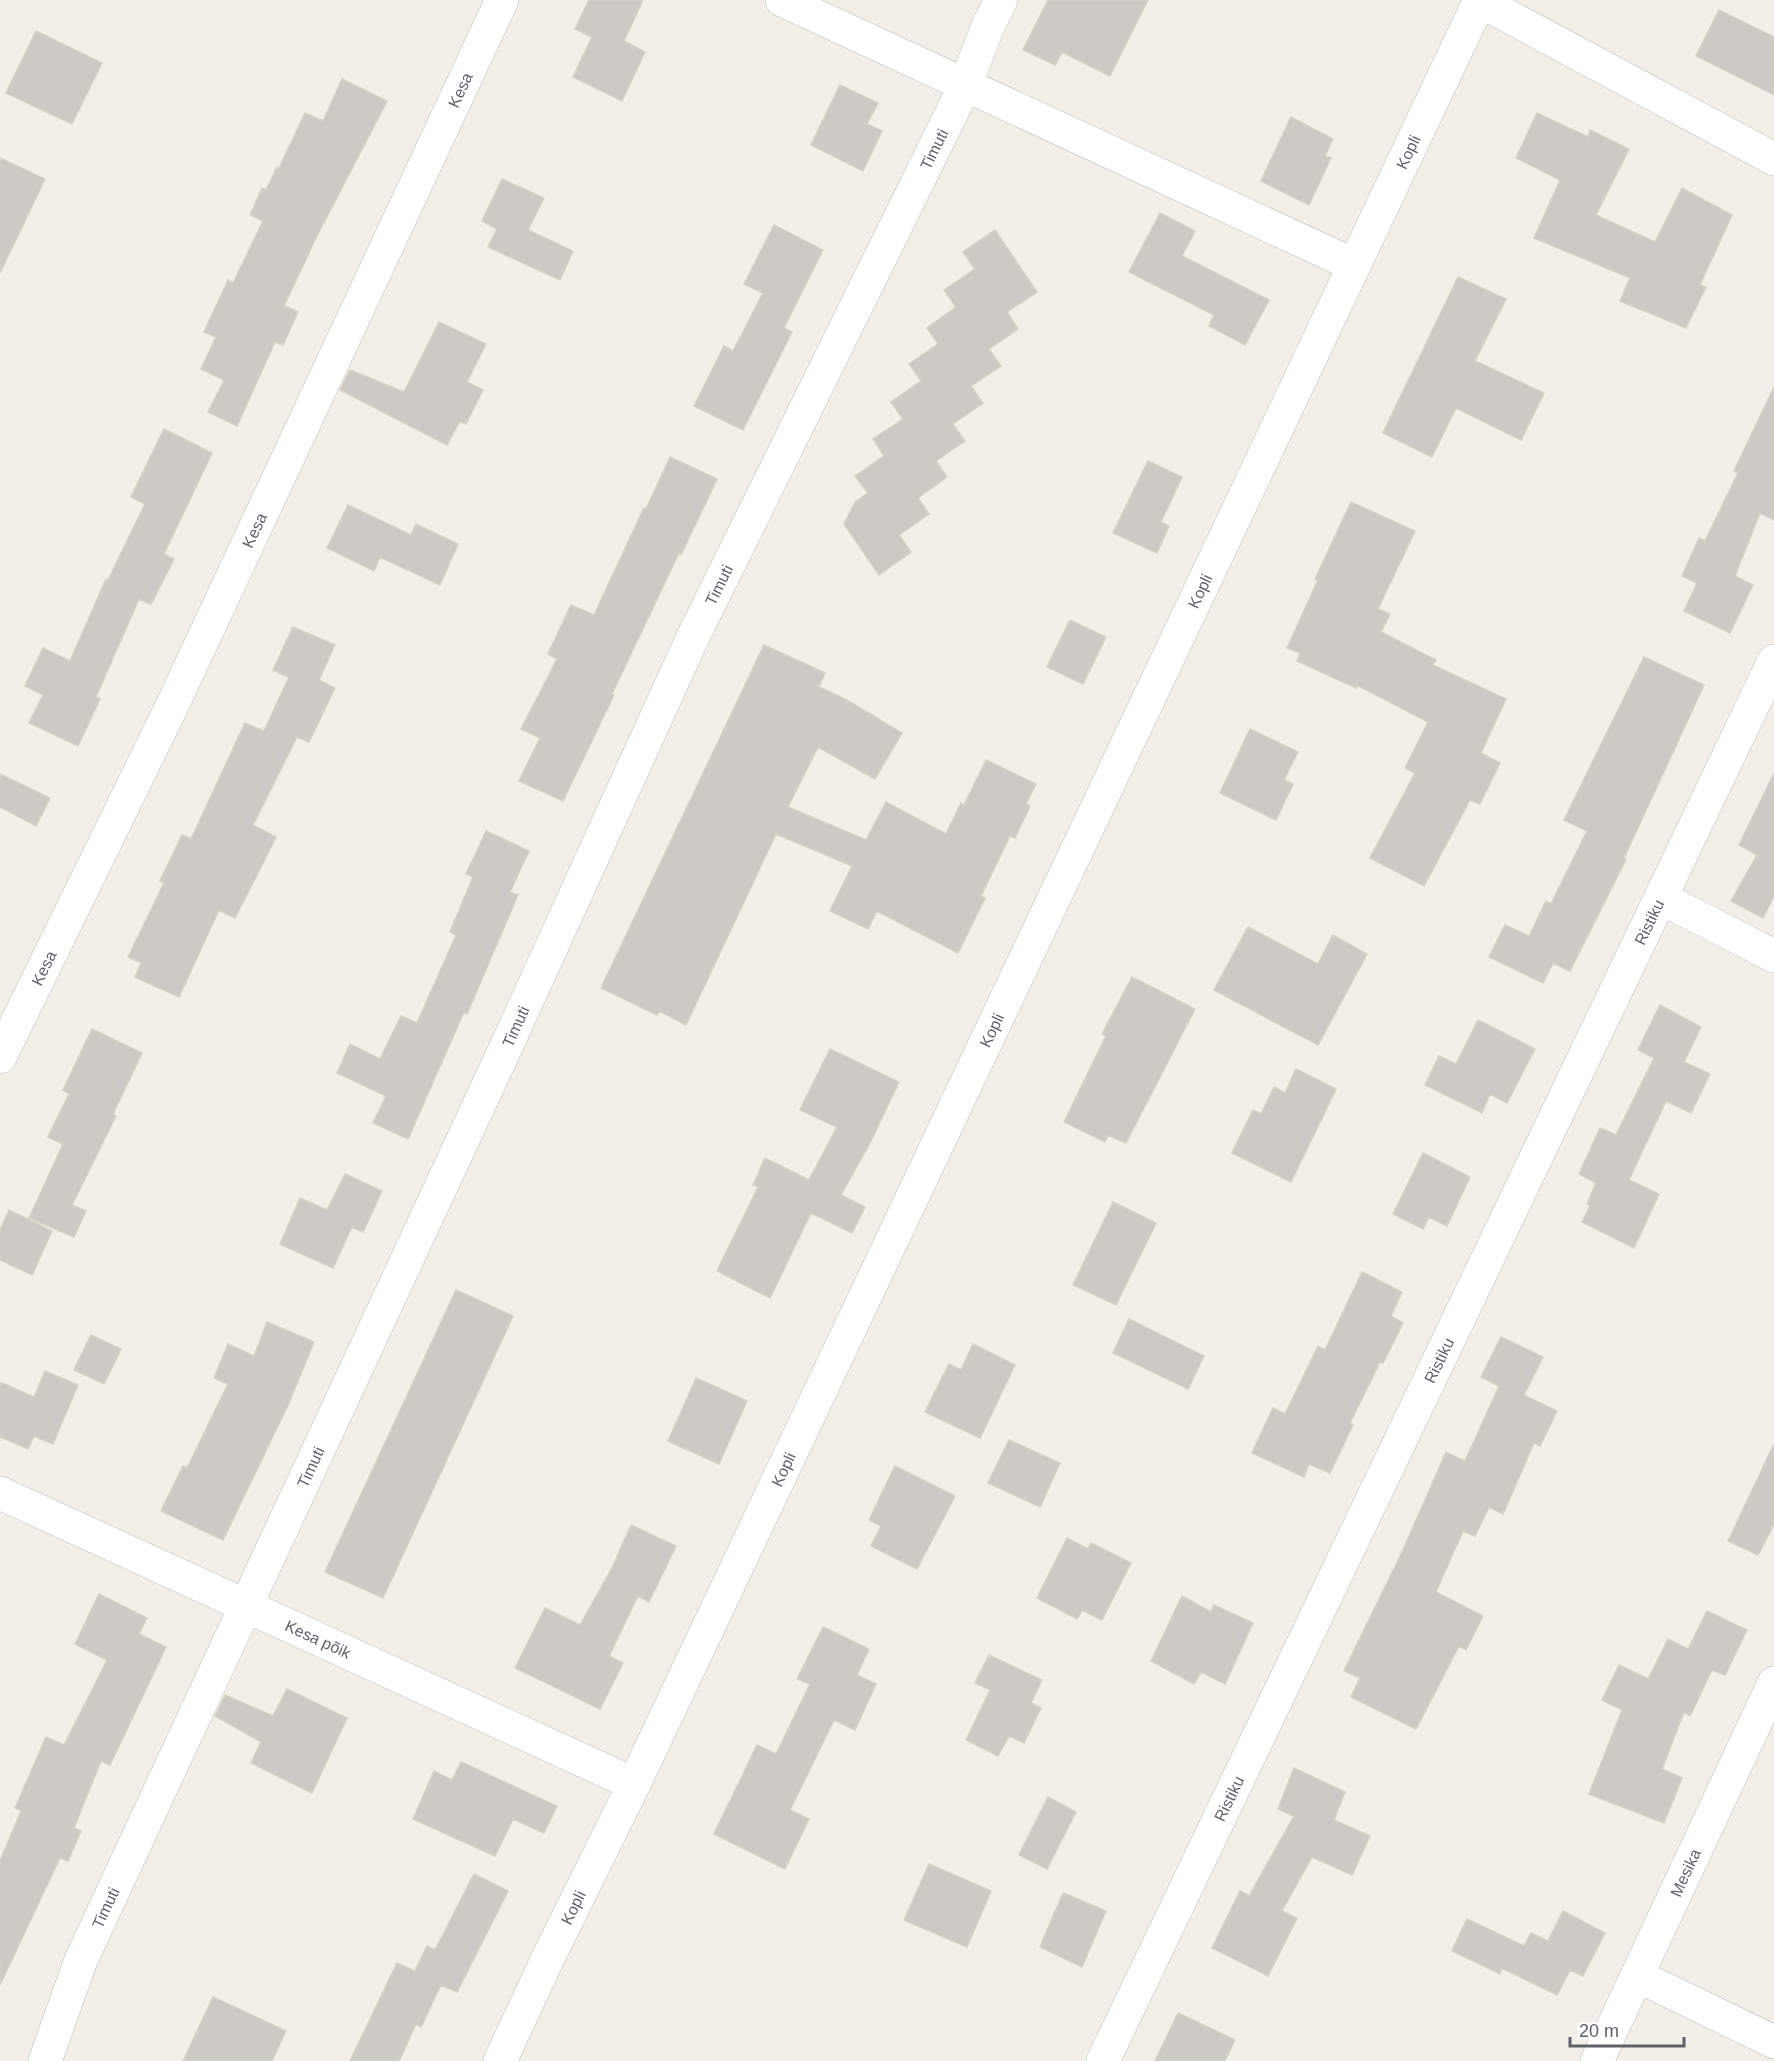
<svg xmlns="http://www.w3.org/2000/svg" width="1774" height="2061" viewBox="0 0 1774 2061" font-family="Arial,sans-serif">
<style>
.building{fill:#cccac4;stroke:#d6d1c5;stroke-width:1.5}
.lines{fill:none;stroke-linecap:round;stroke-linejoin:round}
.minor-casing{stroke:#b9bcc1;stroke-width:34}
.minor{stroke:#fff;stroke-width:33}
.labels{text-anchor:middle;stroke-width:4.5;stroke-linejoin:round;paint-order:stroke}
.street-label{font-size:16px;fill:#5e6268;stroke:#fff}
</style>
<rect width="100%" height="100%" fill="#f1efe7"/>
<!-- building -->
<path class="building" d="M 589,0 L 643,0 L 624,41 L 645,52 L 622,101 L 573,77 L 592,37 L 575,29 Z
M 1048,0 L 1148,0 L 1110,76 L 1062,52 L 1055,65 L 1023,50 Z
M 1719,10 L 1774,37 L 1774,95 L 1696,56 Z
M 36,31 L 102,63 L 72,124 L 6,93 Z
M 342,79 L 387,101 L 316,238 L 284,306 L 298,312 L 283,345 L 275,342 L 237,426 L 208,412 L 224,380 L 201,369 L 216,337 L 204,332 L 228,280 L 233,283 L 263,221 L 250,215 L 262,188 L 266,190 L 277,167 L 279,168 L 305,113 L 323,121 Z
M 840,85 L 878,103 L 867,124 L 882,131 L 863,171 L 811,145 Z
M 1537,113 L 1588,137 L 1590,130 L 1629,149 L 1596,215 L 1655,242 L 1682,188 L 1732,215 L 1700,285 L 1706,287 L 1686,328 L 1620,301 L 1630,278 L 1534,238 L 1560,180 L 1516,158 Z
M 1291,117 L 1333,139 L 1325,156 L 1331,158 L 1309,205 L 1261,181 Z
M 0,158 L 45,179 L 0,273 Z
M 502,179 L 544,198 L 528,230 L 573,251 L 560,280 L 488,247 L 497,229 L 482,221 Z
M 1160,213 L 1195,231 L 1182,256 L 1269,300 L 1245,345 L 1209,326 L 1214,315 L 1129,272 Z
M 774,225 L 823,250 L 784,328 L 792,332 L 743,430 L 694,406 L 724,346 L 733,351 L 763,293 L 744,284 Z
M 995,230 L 1037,292 L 1007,312 L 1018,329 L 989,349 L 1001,366 L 971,386 L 983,403 L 953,424 L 965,441 L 936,461 L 947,477 L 918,498 L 929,514 L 899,535 L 911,552 L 879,575 L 844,524 L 855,502 L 868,493 L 855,476 L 884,456 L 873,439 L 903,419 L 891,402 L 921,381 L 909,364 L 938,344 L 927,328 L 956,307 L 944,290 L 975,269 L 963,252 Z
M 1458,277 L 1506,299 L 1475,361 L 1544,393 L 1521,440 L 1456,408 L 1432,457 L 1383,433 Z
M 439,322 L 486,344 L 467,382 L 483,390 L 466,424 L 460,421 L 447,445 L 340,390 L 350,370 L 404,392 Z
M 1774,387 L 1774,520 L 1760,513 L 1735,576 L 1753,585 L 1730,633 L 1684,611 L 1697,583 L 1682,576 L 1699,538 L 1705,541 L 1738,473 L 1734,471 Z
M 164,429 L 212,453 L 164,554 L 174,559 L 151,604 L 139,599 L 96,697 L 100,699 L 78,746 L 29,723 L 43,695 L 25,686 L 43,648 L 70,661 L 106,579 L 108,580 L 145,504 L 131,497 Z
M 670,457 L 717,479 L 681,555 L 679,553 L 612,694 L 614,695 L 563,801 L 519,781 L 540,738 L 521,729 L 557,659 L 548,654 L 571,605 L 594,615 L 644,508 L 646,509 Z
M 1148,461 L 1182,477 L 1161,522 L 1169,526 L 1157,553 L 1113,533 Z
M 1351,502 L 1415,531 L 1378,609 L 1390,614 L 1381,632 L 1436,660 L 1433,665 L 1506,699 L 1481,753 L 1500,763 L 1480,804 L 1470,800 L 1424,886 L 1370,858 L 1415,773 L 1405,768 L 1428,722 L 1357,685 L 1356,688 L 1297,661 L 1300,653 L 1287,648 L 1318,580 L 1315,579 Z
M 348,505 L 411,535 L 416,524 L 458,544 L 440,585 L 380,557 L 374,571 L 327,548 Z
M 1070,620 L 1106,637 L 1083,684 L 1047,667 Z
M 293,627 L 335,645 L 319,680 L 335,688 L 309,742 L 297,737 L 253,825 L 276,837 L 258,873 L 235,918 L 219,910 L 179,997 L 135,977 L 141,963 L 128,957 L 164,883 L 160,881 L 182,835 L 191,839 L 245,723 L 264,731 L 289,677 L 273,670 Z
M 764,645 L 825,673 L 819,687 L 847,700 L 902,733 L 875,779 L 818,747 L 788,807 L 866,840 L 886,802 L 946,834 L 961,803 L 964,805 L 986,760 L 1036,784 L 1026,804 L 1030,806 L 1015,838 L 1010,836 L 981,896 L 985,898 L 958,953 L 877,911 L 868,929 L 830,911 L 852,866 L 776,834 L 686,1025 L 659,1011 L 657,1015 L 601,988 Z
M 1644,657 L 1704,685 L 1624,858 L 1626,859 L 1570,971 L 1553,963 L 1543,983 L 1489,957 L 1505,925 L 1529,936 L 1546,901 L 1551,904 L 1587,831 L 1564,820 Z
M 1250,729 L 1298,752 L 1284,780 L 1293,784 L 1276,820 L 1220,793 Z
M 1774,773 L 1774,896 L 1763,918 L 1731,901 L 1757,855 L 1739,845 Z
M 0,774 L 50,798 L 36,826 L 0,807 Z
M 486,831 L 529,851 L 510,892 L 518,895 L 467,1014 L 464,1012 L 408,1139 L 373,1123 L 386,1096 L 337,1073 L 350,1044 L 380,1059 L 401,1016 L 417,1023 L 456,935 L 450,932 L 473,877 L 466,874 Z
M 1248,927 L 1318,964 L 1333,935 L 1367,954 L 1318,1045 L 1214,990 Z
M 1132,977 L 1195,1009 L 1126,1143 L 1108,1135 L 1105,1142 L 1064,1122 L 1106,1036 L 1102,1034 Z
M 1660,1005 L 1701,1027 L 1684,1062 L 1710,1074 L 1691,1113 L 1666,1101 L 1629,1180 L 1659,1194 L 1634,1248 L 1582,1222 L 1590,1206 L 1587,1204 L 1596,1183 L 1579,1174 L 1600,1128 L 1616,1135 L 1654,1058 L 1638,1050 Z
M 1478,1020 L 1535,1049 L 1507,1103 L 1490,1094 L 1482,1113 L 1425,1085 L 1439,1056 L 1456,1064 Z
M 92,1029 L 142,1053 L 113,1114 L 116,1116 L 72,1205 L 86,1211 L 74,1237 L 29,1218 L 63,1144 L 48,1137 L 69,1094 L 63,1090 Z
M 830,1049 L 899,1082 L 870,1143 L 841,1195 L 865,1207 L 852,1233 L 811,1213 L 770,1298 L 717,1271 L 758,1187 L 753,1185 L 765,1158 L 809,1180 L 837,1127 L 800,1110 Z
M 1296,1069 L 1336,1089 L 1291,1182 L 1232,1153 L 1253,1110 L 1261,1114 L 1274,1087 L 1285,1093 Z
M 1423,1153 L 1470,1177 L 1447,1226 L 1429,1217 L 1423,1229 L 1393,1214 Z
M 345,1174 L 382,1191 L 363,1232 L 352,1227 L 333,1268 L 280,1244 L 300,1198 L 327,1210 Z
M 1113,1202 L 1156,1223 L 1116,1305 L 1073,1285 Z
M 9,1210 L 52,1231 L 32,1275 L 0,1260 L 0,1230 Z
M 1362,1272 L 1402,1292 L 1391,1316 L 1403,1323 L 1383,1363 L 1380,1362 L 1350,1423 L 1353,1425 L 1330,1473 L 1309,1464 L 1304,1477 L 1252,1453 L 1273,1408 L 1285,1414 L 1318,1346 L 1325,1350 Z
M 456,1290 L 513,1316 L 383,1598 L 325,1572 Z
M 1129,1319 L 1204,1356 L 1188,1389 L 1113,1353 Z
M 267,1322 L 314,1342 L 289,1403 L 223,1540 L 161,1511 L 183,1466 L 187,1468 L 228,1384 L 214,1378 L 228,1344 L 254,1356 Z
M 91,1335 L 121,1349 L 104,1384 L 74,1370 Z
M 1501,1337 L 1543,1357 L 1524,1395 L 1557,1411 L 1540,1446 L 1534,1443 L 1503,1514 L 1489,1507 L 1475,1536 L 1463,1531 L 1436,1592 L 1483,1616 L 1466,1650 L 1459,1646 L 1416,1729 L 1351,1697 L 1360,1678 L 1344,1671 L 1403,1550 L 1446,1452 L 1465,1461 L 1499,1386 L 1481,1377 Z
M 973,1344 L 1015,1365 L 980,1438 L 925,1412 L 949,1364 L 961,1370 Z
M 45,1371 L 78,1385 L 53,1444 L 34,1436 L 28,1449 L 0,1437 L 0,1382 L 34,1397 Z
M 696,1378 L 747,1401 L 719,1464 L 668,1441 Z
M 1009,1440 L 1060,1463 L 1040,1507 L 988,1483 Z
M 1774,1444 L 1774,1524 L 1758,1555 L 1728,1541 Z
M 895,1466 L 955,1496 L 917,1569 L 871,1546 L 881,1526 L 869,1520 Z
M 631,1525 L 676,1546 L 649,1602 L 638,1596 L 609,1656 L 623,1663 L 600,1709 L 515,1668 L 545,1608 L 580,1625 L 612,1568 Z
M 1067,1538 L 1088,1549 L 1091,1543 L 1131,1563 L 1102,1620 L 1082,1610 L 1077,1619 L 1037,1598 Z
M 99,1594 L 147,1618 L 139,1634 L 166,1647 L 110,1765 L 101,1761 L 74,1828 L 81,1831 L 68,1861 L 60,1858 L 0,1985 L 0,1861 L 21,1811 L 15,1808 L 46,1737 L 64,1745 L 107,1660 L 75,1644 Z
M 1182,1596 L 1211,1612 L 1214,1605 L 1253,1623 L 1225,1684 L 1201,1672 L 1194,1684 L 1151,1661 Z
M 1707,1611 L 1747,1630 L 1725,1675 L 1712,1670 L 1690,1716 L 1684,1712 L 1662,1769 L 1682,1778 L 1664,1823 L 1589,1794 L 1622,1710 L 1602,1700 L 1619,1665 L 1648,1679 L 1668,1639 L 1688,1649 Z
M 823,1627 L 869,1649 L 857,1675 L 876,1684 L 855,1730 L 834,1720 L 790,1810 L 809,1819 L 785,1869 L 714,1834 L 757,1745 L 776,1754 L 810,1684 L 797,1679 Z
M 989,1655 L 1042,1680 L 1031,1703 L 1041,1708 L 1024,1743 L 1009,1736 L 998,1756 L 966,1740 L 990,1690 L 975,1683 Z
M 287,1689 L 347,1718 L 312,1793 L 251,1763 L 261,1742 L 215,1716 L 225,1695 L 273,1716 Z
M 461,1762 L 557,1806 L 544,1833 L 513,1819 L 495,1856 L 413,1819 L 434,1771 L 452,1780 Z
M 1294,1768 L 1345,1792 L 1334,1820 L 1370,1836 L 1352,1875 L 1312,1857 L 1282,1911 L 1297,1918 L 1268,1976 L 1212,1948 L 1240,1891 L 1249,1896 L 1294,1816 L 1278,1809 Z
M 1048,1797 L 1076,1812 L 1047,1869 L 1019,1855 Z
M 929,1864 L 991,1891 L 967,1947 L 904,1920 Z
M 474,1874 L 508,1891 L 457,1992 L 441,1985 L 421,2027 L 416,2024 L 399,2061 L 350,2061 L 397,1963 L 415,1971 L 427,1946 L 435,1950 Z
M 1063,1893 L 1106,1911 L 1082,1967 L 1040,1947 Z
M 1563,1911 L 1605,1933 L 1583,1976 L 1570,1970 L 1557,1995 L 1502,1968 L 1500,1974 L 1452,1951 L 1467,1919 L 1524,1946 L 1531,1933 L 1548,1941 Z
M 213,1997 L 286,2031 L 272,2061 L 183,2061 Z
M 1178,2013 L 1235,2040 L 1225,2061 L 1155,2061 Z"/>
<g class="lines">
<defs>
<g id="minor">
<path d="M 782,0 L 1354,265"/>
<path d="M 1480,1 L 1774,159"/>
<path d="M 1661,898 L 1774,956"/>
<path id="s1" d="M 0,1057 L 171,708 L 502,0"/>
<path id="s2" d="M 0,1493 L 634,1784"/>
<path d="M 1638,1976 L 1774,2042"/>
<path id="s3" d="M 45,2061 L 81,1960 L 506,1047 L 692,639 L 965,86 L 988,26 L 1001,0"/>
<path id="s4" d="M 500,2061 L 547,1960 L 634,1784 L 1480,0"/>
<path id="s5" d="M 1103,2061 L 1774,661"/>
<path id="s6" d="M 1597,2061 L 1774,1683"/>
</g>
</defs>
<!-- minor casing -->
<use href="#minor" class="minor-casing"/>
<!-- minor -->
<use href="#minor" class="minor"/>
</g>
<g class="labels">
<!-- street labels -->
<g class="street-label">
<text dy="6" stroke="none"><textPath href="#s1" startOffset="1071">Kesa</textPath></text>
<text dy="6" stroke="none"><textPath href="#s3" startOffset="2109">Timuti</textPath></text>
<text dy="6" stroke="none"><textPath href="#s4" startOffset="2114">Kopli</textPath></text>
<text dy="6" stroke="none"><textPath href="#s1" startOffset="585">Kesa</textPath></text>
<text dy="6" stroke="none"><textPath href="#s3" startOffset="1623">Timuti</textPath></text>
<text dy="6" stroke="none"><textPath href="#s4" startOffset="1628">Kopli</textPath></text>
<text dy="6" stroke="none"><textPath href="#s5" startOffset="1263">Ristiku</textPath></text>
<text dy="6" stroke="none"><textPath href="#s1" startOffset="99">Kesa</textPath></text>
<text dy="6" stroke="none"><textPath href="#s3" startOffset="1137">Timuti</textPath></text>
<text dy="6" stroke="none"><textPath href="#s4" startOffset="1142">Kopli</textPath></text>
<text dy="6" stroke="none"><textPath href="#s5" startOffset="777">Ristiku</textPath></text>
<text dy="6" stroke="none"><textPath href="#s3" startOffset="651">Timuti</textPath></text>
<text dy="6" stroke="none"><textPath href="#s4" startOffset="656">Kopli</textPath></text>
<text dy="6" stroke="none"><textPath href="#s2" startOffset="350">Kesa põik</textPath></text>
<text dy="6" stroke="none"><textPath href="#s5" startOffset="291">Ristiku</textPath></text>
<text dy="6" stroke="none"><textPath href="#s6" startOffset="208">Mesika</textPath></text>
<text dy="6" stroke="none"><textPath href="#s3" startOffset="165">Timuti</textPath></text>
<text dy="6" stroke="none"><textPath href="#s4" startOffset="170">Kopli</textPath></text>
</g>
</g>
<!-- scale -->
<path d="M1570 2037v9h114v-9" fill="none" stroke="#5e6268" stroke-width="3"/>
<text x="1579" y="2037" font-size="18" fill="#5e6268" stroke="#ffffff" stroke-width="4.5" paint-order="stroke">20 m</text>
</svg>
